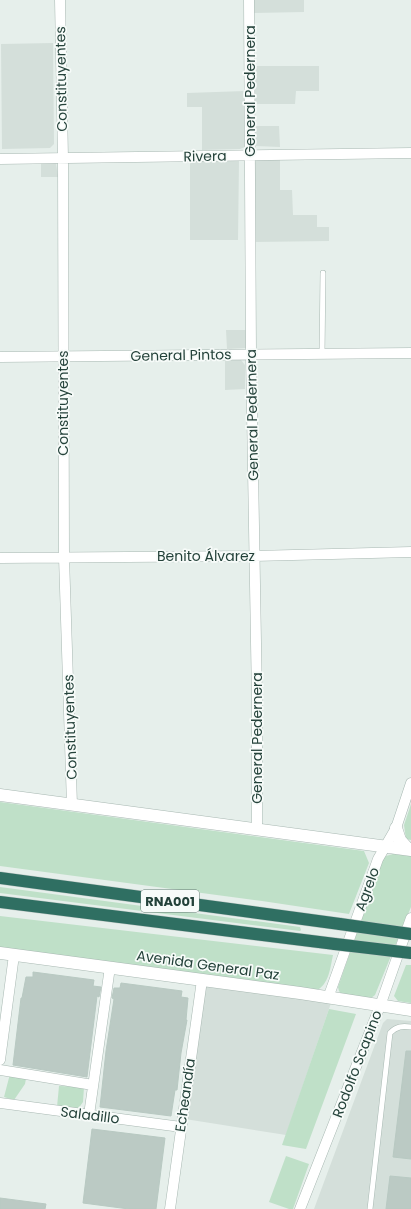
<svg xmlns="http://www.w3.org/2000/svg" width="411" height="1209" viewBox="0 0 411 1209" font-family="Poppins,sans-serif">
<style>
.built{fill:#d4dfda}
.green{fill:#bfe0c8}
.building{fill:#bbcac4;stroke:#b8c9c2}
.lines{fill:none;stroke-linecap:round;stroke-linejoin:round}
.service-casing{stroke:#a8b8b2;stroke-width:6}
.minor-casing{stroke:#a8b8b2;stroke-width:11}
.tertiary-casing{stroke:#a8b8b2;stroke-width:13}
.motorway-casing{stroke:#c2cac8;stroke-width:13}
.service{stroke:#fff;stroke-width:5}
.minor{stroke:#fff;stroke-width:10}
.tertiary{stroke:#fff;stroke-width:12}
.motorway{stroke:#2f6f62;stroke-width:12}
.motorway-bridge-casing{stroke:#c2cac8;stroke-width:13;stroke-linecap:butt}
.motorway-bridge{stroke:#2f6f62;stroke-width:12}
.labels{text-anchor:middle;stroke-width:3.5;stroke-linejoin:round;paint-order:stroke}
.shield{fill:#f7fbf9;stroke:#637a73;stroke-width:1}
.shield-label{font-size:13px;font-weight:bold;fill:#24423a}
.street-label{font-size:14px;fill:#24423a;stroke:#f7fbf9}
</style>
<rect width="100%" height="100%" fill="#e6efeb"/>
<!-- built -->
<path class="built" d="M 253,0 L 304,0 L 304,12 L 254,13 Z
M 53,43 L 54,144 L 50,148 L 2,149 L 1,44 Z
M 253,66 L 319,66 L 319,91 L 296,91 L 295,104 L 253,104 Z
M 245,91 L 245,147 L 240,149 L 202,150 L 202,107 L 187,107 L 187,93 Z
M 253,126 L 279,126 L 280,147 L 256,146 L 254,144 Z
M 41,159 L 56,163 L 58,177 L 41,177 Z
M 280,159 L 280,190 L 292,190 L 293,215 L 317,215 L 317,227 L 329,227 L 329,241 L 254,242 L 254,162 L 258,160 Z
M 190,160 L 239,160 L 238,240 L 190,240 Z
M 226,330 L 246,330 L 246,348 L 227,349 Z
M 239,359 L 241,360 L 245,365 L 245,389 L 225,390 L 225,360 Z
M 207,986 L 331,1003 L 286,1135 L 185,1119 L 201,991 Z
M 387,1019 L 411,1021 L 411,1209 L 314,1209 L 383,1023 Z"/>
<!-- green -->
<path class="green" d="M 0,802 L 364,851 L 369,863 L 349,914 L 262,901 L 0,866 Z
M 411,804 L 411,840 L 406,839 L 404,825 Z
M 393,854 L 411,856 L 411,907 L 375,995 L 371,998 L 342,995 L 339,991 L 338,987 L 383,858 L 386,856 Z
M 0,887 L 300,927 L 301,930 L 300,931 L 0,893 Z
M 0,916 L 333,955 C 330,969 329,984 316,991 L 0,950 Z
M 406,965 L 411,965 L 411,1003 L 398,1001 L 394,996 Z
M 329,1009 L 356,1014 L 306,1149 L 282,1145 Z
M 11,1070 L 27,1073 L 25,1084 L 14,1100 L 4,1097 Z
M 59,1086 L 84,1087 L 83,1102 L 78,1109 L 57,1107 Z
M 286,1156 L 309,1164 L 293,1209 L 289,1209 L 269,1202 Z"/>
<!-- building -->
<path class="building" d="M 33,972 L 94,980 L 93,986 L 101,987 L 99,997 L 97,996 L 87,1077 L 13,1065 L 21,998 L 22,998 L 26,977 L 33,977 Z
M 121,983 L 182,991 L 181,997 L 188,998 L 186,1020 L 187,1020 L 181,1053 L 177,1090 L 175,1090 L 171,1116 L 100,1107 L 106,1051 L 114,999 L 112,998 L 114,988 L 120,988 Z
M 406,1051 L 411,1051 L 411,1159 L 393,1157 Z
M 92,1129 L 165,1138 L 156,1209 L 129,1209 L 83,1203 Z
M 390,1176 L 411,1178 L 411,1209 L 386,1209 Z
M 0,1198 L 46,1204 L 45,1209 L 0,1209 Z"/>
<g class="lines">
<defs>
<path id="service" d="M 322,354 L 323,273
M 370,1209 L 390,1033 C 397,1026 402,1026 411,1027"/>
<path id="minor" d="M 60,0 L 63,158 L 64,557 L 72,805
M 249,0 L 251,354 L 257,700 L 257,829
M 0,159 L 411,153
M 0,357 L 411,353
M 0,558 L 254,556 L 411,552
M 328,998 L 378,859 L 396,828 L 411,783
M 0,1060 L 14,955
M 0,1070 L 93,1085
M 0,1103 L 181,1127
M 89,1115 L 110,967
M 170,1209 L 202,980
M 300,1209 L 380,1006 L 411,918"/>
<path id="tertiary" d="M 0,795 L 411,850
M 396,828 L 400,840 L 408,849
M 0,953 L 300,993 L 411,1010"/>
<path id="motorway" d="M 0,878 L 340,924
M 0,902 L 335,944"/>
</defs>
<!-- service casing -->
<use href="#service" class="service-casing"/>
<!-- minor casing -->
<use href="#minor" class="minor-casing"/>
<!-- tertiary casing -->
<use href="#tertiary" class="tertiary-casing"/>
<!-- motorway casing -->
<use href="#motorway" class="motorway-casing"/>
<!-- service -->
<use href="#service" class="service"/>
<!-- minor -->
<use href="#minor" class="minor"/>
<!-- tertiary -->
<use href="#tertiary" class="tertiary"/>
<!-- motorway -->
<use href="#motorway" class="motorway"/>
<defs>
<path id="motorway-bridge" d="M 340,924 L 411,934
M 335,944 L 411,953"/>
</defs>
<!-- motorway-bridge casing -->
<use href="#motorway-bridge" class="motorway-bridge-casing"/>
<!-- motorway-bridge -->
<use href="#motorway-bridge" class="motorway-bridge"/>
</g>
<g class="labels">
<!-- shield labels -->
<rect class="shield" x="141" y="890" width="58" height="22" rx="3"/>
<g class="shield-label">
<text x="170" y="906">RNA001</text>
</g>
<!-- street labels -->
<g class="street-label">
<text transform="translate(61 79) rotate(-91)" y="5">Constituyentes</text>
<text transform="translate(250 91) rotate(-90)" y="5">General Pedernera</text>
<text transform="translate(205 156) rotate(-1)" y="5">Rivera</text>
<text transform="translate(181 355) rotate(-1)" y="5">General Pintos</text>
<text transform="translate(63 403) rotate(-90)" y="5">Constituyentes</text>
<text transform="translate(252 415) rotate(-91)" y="5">General Pedernera</text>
<text x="206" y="561">Benito Álvarez</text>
<text transform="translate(70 727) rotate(-92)" y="5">Constituyentes</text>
<text transform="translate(257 738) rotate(-90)" y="5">General Pedernera</text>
<text transform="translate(367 889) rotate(-70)" y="5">Agrelo</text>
<text transform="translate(208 965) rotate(8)" y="5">Avenida General Paz</text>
<text transform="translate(357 1064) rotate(-69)" y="5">Rodolfo Scapino</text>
<text transform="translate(185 1095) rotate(-82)" y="5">Echeandía</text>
<text transform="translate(90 1115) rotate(7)" y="5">Saladillo</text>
</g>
</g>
</svg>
